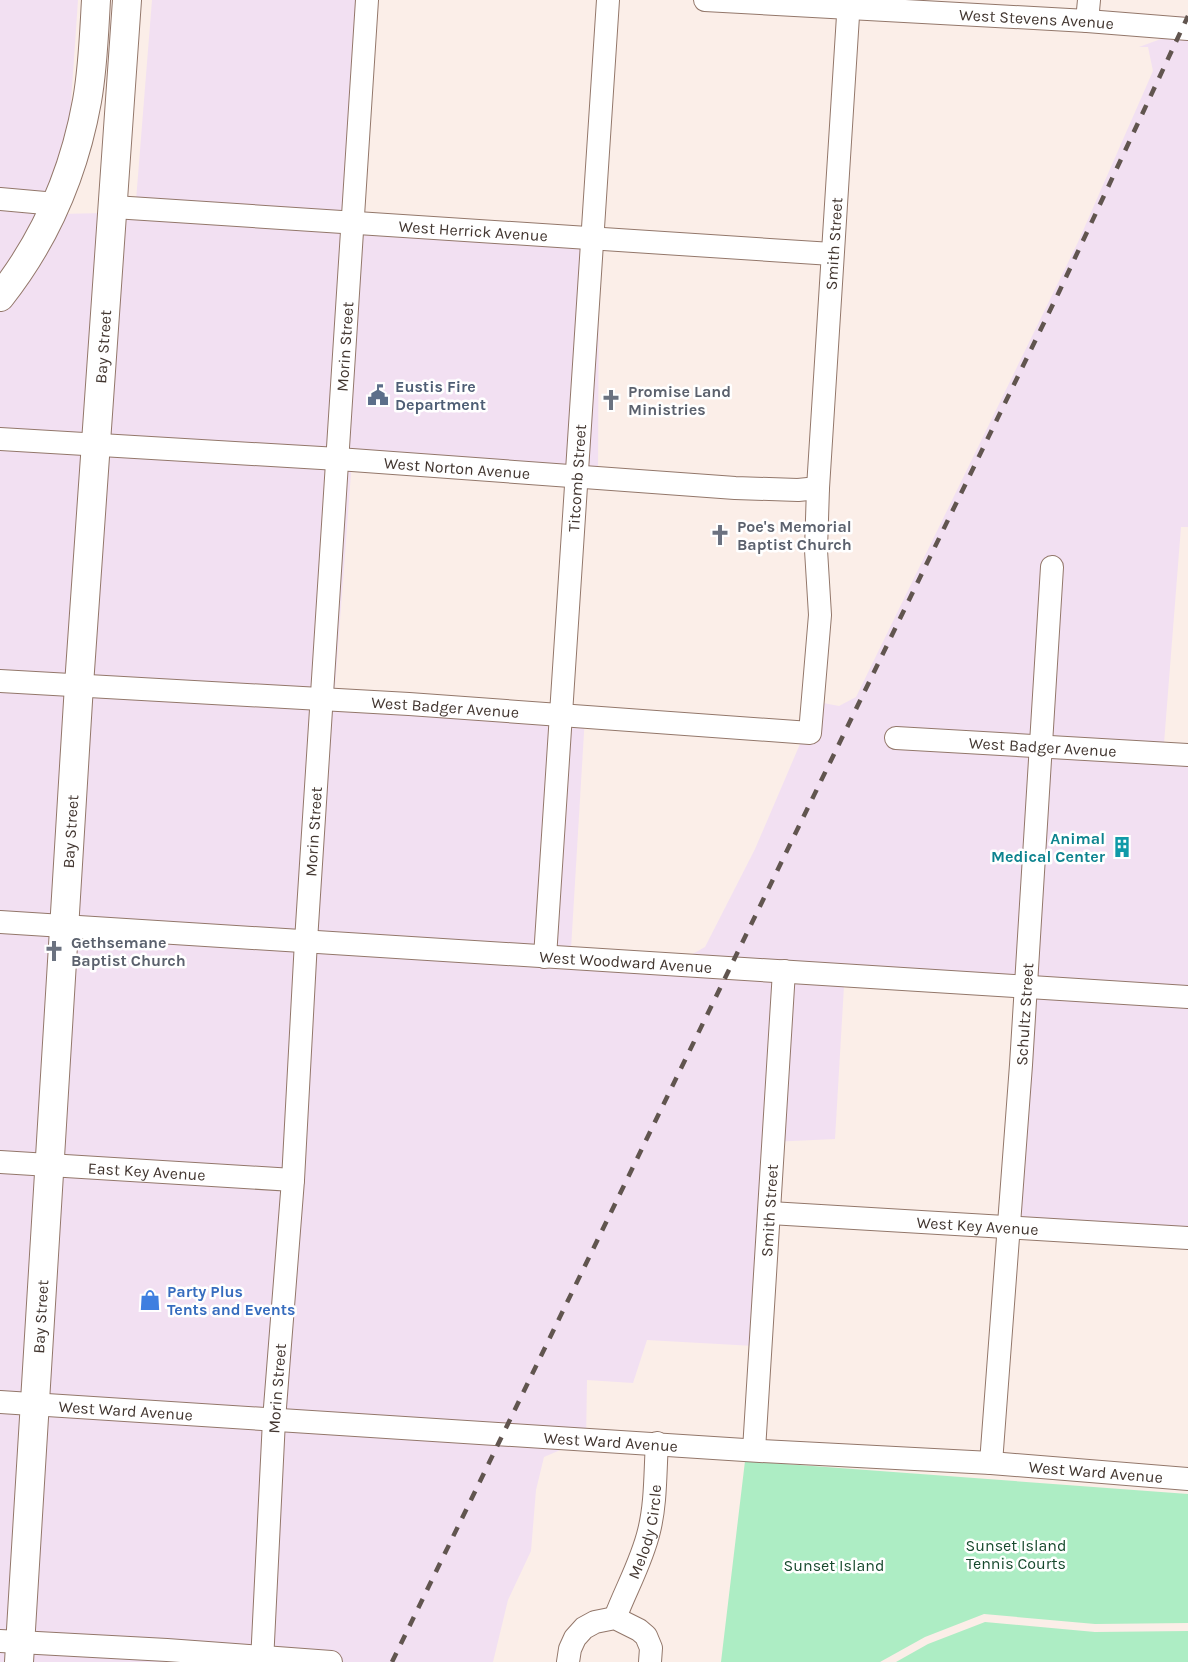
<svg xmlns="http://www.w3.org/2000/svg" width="1188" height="1662" viewBox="0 0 1188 1662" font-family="Karla,sans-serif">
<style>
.commercial{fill:#f2e0f2}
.green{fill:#adedc4}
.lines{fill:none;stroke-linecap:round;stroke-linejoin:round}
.minor-casing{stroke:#93776a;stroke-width:24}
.major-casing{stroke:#93776a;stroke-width:30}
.minor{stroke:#fff;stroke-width:22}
.major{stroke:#fff;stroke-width:28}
.rail{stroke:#61554f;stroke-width:4.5;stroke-dasharray:10 10;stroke-linecap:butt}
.labels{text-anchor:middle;stroke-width:5;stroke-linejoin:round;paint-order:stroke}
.street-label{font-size:16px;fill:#423630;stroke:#fff}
.service-label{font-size:16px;font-weight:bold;fill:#4e5e75;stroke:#fff;text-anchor:start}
.worship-label{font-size:16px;font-weight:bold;fill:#5b616d;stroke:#fff;text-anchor:start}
.culture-label{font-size:16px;font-weight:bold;fill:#0d838f;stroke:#fff;text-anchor:end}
.shop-label{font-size:16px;font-weight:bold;fill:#366cbe;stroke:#fff;text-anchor:start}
.park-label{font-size:16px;fill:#17492d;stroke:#fff}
</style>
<rect width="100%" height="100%" fill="#fbeee8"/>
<!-- commercial -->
<path class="commercial" d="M 0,0 L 78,0 L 70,117 L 54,187 L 0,283 Z
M 152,0 L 373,0 L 356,230 L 599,248 L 598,479 L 352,460 L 334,701 L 585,716 L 571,949 L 72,918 L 122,213 L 135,213 Z
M 1178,16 L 1188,17 L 1188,527 L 1181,527 L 1163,756 L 1188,757 L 1188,987 L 689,956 L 705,947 L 755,849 L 818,702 L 839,706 L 856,697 L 1078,242 L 1153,71 L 1148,47 L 1139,47 L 1169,36 Z
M 105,213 L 56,917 L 0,913 L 0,311 L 60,214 Z
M 0,931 L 55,935 L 11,1662 L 0,1662 Z
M 71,936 L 844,986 L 835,1139 L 771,1142 L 754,1346 L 647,1340 L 633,1383 L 587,1380 L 586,1444 L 565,1448 L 544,1457 L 536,1490 L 531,1551 L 508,1600 L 493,1662 L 27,1662 Z
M 1014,995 L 1188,1006 L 1188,1239 L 1005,1224 Z"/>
<!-- green -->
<path class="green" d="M 745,1461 L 1188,1494 L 1188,1623 L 1095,1624 L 984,1614 L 925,1637 L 880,1662 L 721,1662 Z
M 985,1622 L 1095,1632 L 1188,1631 L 1188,1662 L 896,1662 L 928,1644 Z"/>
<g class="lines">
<defs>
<g id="minor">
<path id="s1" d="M 705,0 L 1087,21 L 1188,29"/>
<path d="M 1087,21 L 1089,0"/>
<path d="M 0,199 L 56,204"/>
<path id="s2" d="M 114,207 L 832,254"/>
<path id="s3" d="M 0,439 L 338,459 L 735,488 L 798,490 L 818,488"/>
<path id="s4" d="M 0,681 L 409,704 L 810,733 L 820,615 L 816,550 L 818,488 L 849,0"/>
<path id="s5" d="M 896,738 L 1188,755"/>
<path id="s6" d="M 0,922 L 1188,997"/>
<path id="s7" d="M 545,957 L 608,0"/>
<path id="s8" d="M 0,1162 L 293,1180"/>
<path id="s9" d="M 770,1213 L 1188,1238"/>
<path id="s10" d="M 0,1402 L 760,1451 L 991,1463 L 1188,1479"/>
<path id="s11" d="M 754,1450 L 784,971"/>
<path id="s12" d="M 991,1463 L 1021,1065 L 1052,567"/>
<path id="s13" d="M 615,1618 C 626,1589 642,1561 649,1531 C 656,1503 655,1473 657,1443"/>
<path d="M 0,1641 L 167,1650 L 331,1662"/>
<path id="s14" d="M 262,1662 L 274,1420 L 293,1180 L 306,941 L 367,0"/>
<path d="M 568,1662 L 570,1649 L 575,1638 L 584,1628 L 595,1622 L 615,1618 L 639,1630 L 646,1636 L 651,1648 L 650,1662"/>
</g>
<g id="major">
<path d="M 0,297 C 45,240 74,173 87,101 C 93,68 94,34 96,0"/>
<path id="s15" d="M 19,1662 L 79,685 L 127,0"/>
</g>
</defs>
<!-- minor casing -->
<use href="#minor" class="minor-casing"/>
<!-- major casing -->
<use href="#major" class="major-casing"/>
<!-- minor -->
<use href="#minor" class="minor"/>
<!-- major -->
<use href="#major" class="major"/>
<!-- rail -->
<path class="rail" d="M 392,1662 L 1059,292 L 1188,16"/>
</g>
<!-- icons -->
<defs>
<symbol id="civic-bare" viewBox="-9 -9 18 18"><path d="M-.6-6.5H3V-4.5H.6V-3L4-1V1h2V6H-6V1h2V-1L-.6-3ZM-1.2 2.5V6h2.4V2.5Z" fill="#5c6f8a" stroke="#fff" stroke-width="2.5" paint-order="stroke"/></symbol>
<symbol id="church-bare" viewBox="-9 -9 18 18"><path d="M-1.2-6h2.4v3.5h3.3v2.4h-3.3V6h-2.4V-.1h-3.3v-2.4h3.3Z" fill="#6b7280" stroke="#fff" stroke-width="2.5" paint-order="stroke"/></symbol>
<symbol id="building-bare" viewBox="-9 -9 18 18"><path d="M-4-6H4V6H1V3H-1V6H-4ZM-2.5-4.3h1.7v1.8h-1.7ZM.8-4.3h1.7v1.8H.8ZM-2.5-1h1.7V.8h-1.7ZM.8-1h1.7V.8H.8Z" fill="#0f9aa8" stroke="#fff" stroke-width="2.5" paint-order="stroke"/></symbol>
<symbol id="shop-bare" viewBox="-9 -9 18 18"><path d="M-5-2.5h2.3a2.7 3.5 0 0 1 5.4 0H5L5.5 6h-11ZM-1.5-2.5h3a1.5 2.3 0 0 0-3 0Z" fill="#3f7fe0" stroke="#fff" stroke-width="2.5" paint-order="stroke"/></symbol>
</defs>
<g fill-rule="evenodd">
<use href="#civic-bare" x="363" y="380" width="30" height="30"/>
<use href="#church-bare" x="596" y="385" width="30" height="30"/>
<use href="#church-bare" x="705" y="520" width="30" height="30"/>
<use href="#building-bare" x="1107" y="832" width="30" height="30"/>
<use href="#church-bare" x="39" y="936" width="30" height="30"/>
<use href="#shop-bare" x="135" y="1285" width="30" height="30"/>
</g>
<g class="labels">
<!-- street labels -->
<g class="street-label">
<text dy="6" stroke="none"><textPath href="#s1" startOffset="332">West Stevens Avenue</textPath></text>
<text dy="6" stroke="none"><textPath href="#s2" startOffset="360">West Herrick Avenue</textPath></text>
<text dy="6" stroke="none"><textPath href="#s4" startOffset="1302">Smith Street</textPath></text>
<text dy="6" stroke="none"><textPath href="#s15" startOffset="1318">Bay Street</textPath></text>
<text dy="6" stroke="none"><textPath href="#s14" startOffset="1318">Morin Street</textPath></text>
<text dy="6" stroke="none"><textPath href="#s3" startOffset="458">West Norton Avenue</textPath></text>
<text dy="6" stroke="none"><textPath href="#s7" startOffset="480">Titcomb Street</textPath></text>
<text dy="6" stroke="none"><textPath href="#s4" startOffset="446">West Badger Avenue</textPath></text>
<text dy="6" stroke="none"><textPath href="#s5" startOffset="147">West Badger Avenue</textPath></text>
<text dy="6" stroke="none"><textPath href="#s15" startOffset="832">Bay Street</textPath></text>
<text dy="6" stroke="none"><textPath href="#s14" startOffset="832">Morin Street</textPath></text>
<text dy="6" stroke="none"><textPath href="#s6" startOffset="627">West Woodward Avenue</textPath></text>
<text dy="6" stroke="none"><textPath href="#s12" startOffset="450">Schultz Street</textPath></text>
<text dy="6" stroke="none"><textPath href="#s8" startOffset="147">East Key Avenue</textPath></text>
<text dy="6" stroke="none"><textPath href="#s11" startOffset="240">Smith Street</textPath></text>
<text dy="6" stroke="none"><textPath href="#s9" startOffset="208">West Key Avenue</textPath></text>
<text dy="6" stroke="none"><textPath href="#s15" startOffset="346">Bay Street</textPath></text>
<text dy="6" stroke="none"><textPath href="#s14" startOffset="274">Morin Street</textPath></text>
<text dy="6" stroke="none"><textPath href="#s10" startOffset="126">West Ward Avenue</textPath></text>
<text dy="6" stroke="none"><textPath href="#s10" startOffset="612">West Ward Avenue</textPath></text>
<text dy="6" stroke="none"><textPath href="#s10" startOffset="1098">West Ward Avenue</textPath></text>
<text dy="6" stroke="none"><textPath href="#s13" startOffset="92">Melody Circle</textPath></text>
</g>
<!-- service labels -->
<g class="service-label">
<text x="395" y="392">Eustis Fire<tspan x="395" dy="18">Department</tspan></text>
</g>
<!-- worship labels -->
<g class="worship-label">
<text x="628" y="397">Promise Land<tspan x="628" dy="18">Ministries</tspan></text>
<text x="737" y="532">Poe's Memorial<tspan x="737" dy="18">Baptist Church</tspan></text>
<text x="71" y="948">Gethsemane<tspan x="71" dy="18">Baptist Church</tspan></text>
</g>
<!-- culture labels -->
<g class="culture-label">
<text x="1105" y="844">Animal<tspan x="1105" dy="18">Medical Center</tspan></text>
</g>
<!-- shop labels -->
<g class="shop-label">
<text x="167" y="1297">Party Plus<tspan x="167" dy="18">Tents and Events</tspan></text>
</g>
<!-- park labels -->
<g class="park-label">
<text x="1016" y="1551">Sunset Island<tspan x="1016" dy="18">Tennis Courts</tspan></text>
<text x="834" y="1571">Sunset Island</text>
</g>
</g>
</svg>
